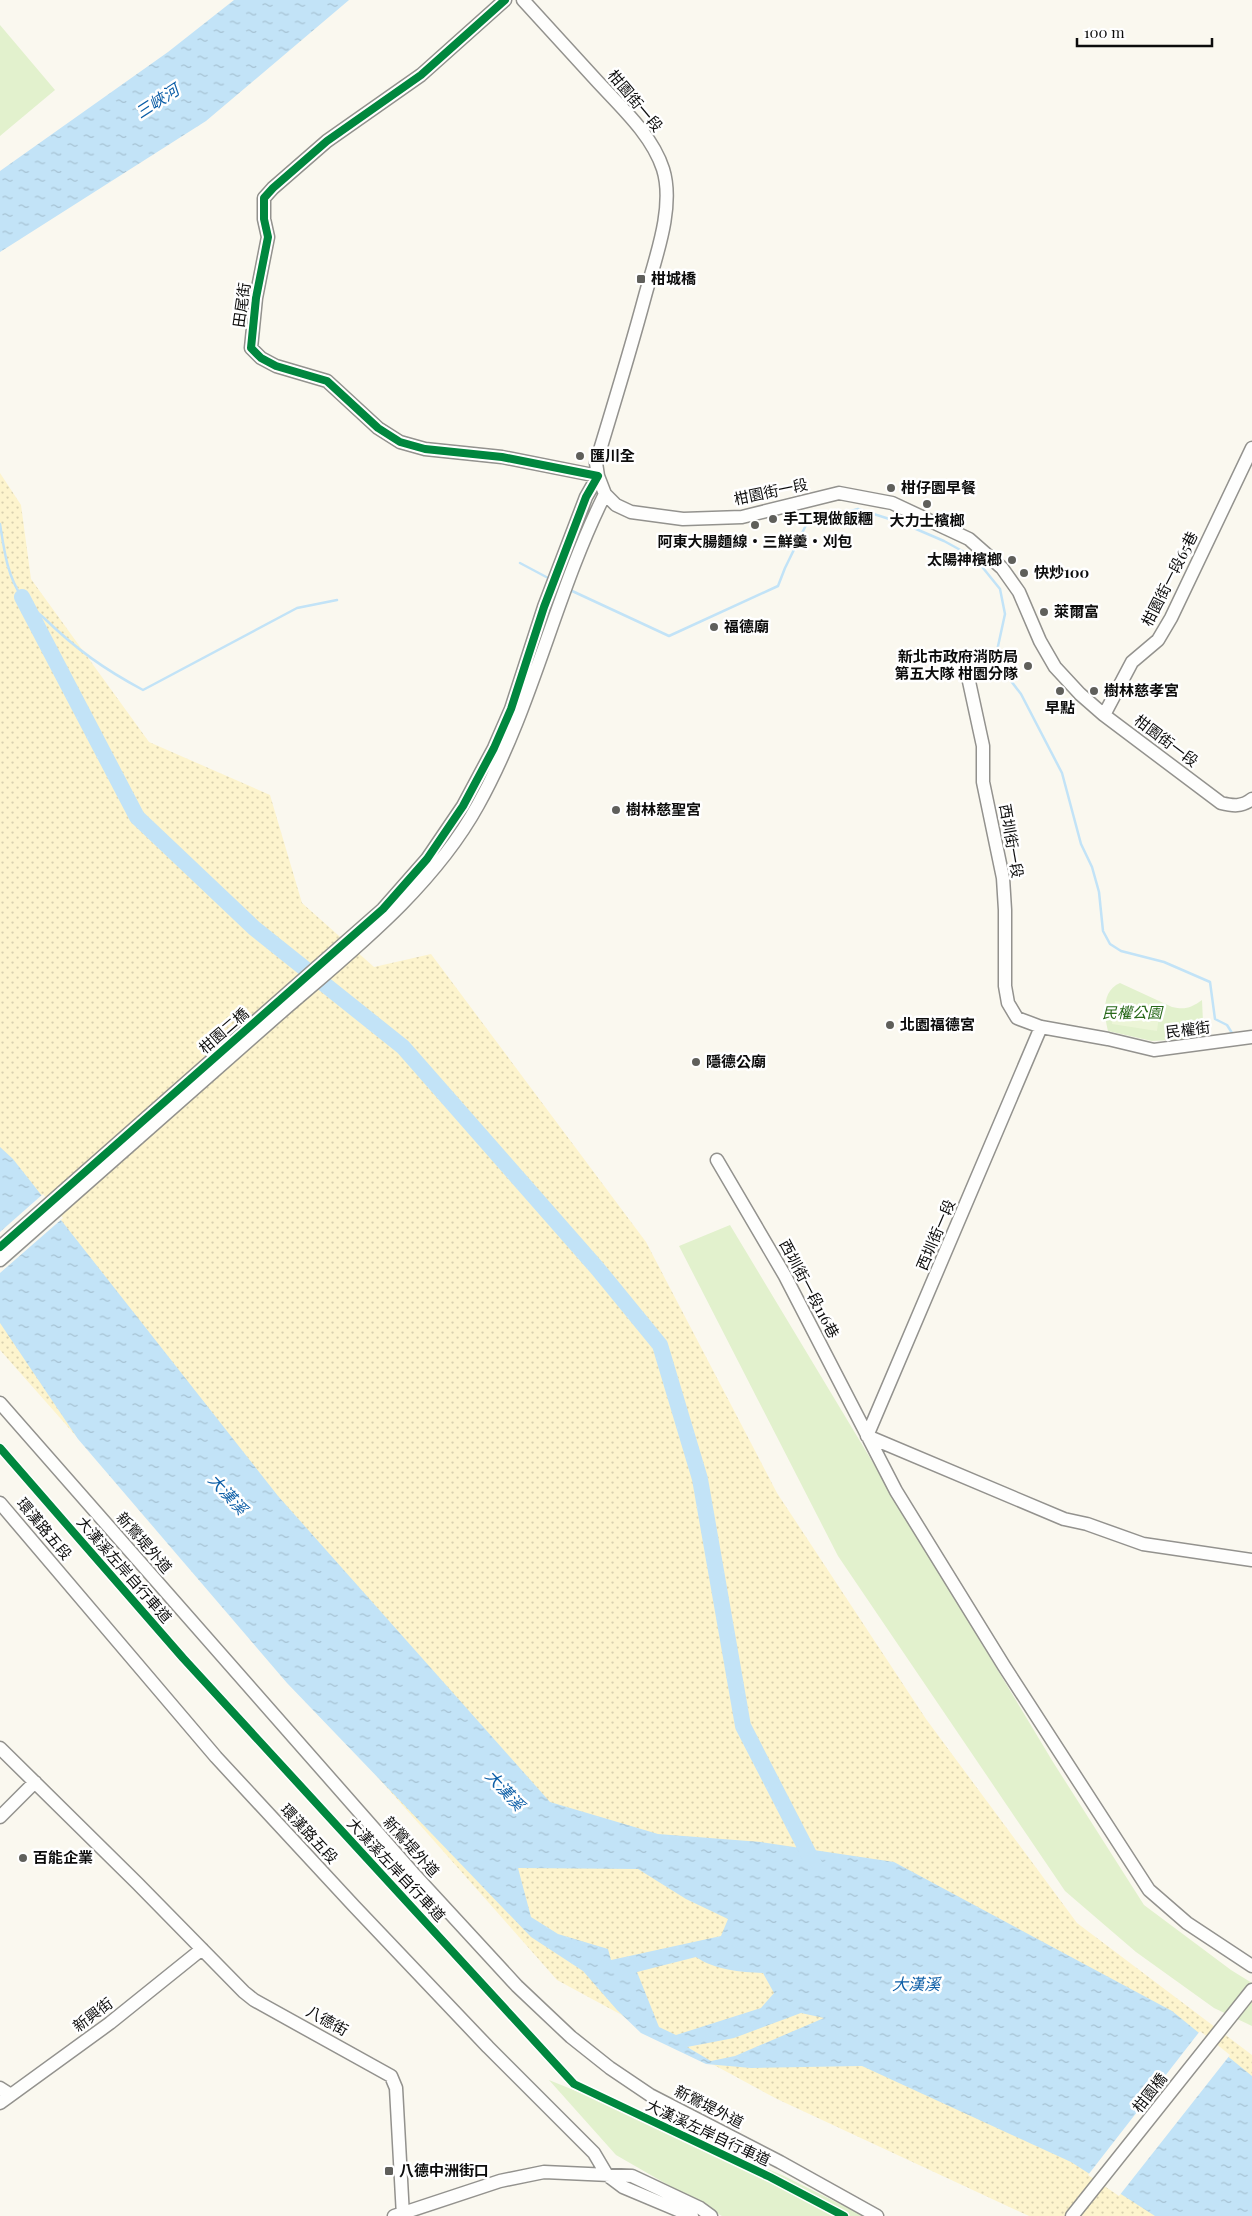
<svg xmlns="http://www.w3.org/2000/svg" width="1252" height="2216" viewBox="0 0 1252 2216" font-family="'Playfair Display','Noto Sans TC',serif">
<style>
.sand{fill:url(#sand-dots)}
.park{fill:#e2f1cd}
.pitch{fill:#ecf5d7}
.water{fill:url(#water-ripples);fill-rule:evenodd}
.pier{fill:#faf8ef}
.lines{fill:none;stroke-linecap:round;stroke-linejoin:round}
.stream{stroke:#c2e3f7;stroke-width:2.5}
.river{stroke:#c2e3f7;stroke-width:16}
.minor-casing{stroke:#93928e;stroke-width:15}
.minor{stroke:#fefefd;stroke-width:12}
.cycleway-casing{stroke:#fff;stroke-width:11}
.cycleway{stroke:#00873e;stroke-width:8}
.poi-dot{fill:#5f5f5b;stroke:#fff;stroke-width:2}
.labels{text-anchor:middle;stroke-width:5;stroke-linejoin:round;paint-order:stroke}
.street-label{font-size:15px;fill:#0c0c0c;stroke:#fff}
.poi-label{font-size:15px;font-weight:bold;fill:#0c0c0c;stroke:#fff;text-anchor:start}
.park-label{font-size:15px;font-style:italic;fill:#266818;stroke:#fff}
.water-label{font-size:16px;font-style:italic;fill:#0c5ea7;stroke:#fff}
</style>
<defs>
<pattern id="sand-dots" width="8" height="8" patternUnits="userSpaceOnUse" patternTransform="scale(1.25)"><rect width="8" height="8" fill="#fdf4cd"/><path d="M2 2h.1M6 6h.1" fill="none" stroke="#d8d0af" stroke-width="1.8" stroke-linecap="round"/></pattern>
<pattern id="water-ripples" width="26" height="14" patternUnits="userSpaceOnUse" patternTransform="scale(1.25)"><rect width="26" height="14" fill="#c2e3f7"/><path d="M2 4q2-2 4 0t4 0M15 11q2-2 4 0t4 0" fill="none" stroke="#a6c2d3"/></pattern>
</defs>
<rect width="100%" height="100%" fill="#faf8ef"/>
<!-- sand -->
<path class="sand" d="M 0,473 L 21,505 L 31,579 L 149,742 L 270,795 L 302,903 L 374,967 L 431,954 L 646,1242 L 777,1493 L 926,1719 L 1077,1923 L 1252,2055 L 1252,2216 L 1029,2216 L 777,2099 L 557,1980 L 0,1350 Z"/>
<!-- park -->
<path class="park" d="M 0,25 L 55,90 L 0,136 Z
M 1120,983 L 1172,1007 C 1185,1010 1191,1008 1202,1000 L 1203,1022 L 1208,1038 L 1152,1041 L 1108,1031 C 1104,1015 1101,991 1120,983 Z
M 730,1225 L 1053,1762 L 1144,1905 L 1231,1970 L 1252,1983 L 1252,2026 L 1214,2008 L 1136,1952 L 1065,1891 L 838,1556 L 679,1246 Z
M 549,2080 L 782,2175 L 864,2216 L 722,2216 L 616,2155 Z"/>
<!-- pitch -->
<path class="pitch" d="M 1115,1001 L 1160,1007 L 1157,1031 L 1112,1024 Z"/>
<!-- water -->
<path class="water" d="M 234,0 L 349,0 L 206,121 L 0,252 L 0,171 L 168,52 Z
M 0,1147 L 13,1159 L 278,1496 L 550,1802 L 658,1834 L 761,1842 L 894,1862 L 1172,2011 L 1252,2076 L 1252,2216 L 1155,2216 L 1071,2162 L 862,2066 L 751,2068 L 706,2064 L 641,2033 L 617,2010 L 583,1971 L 531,1937 L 287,1683 L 78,1439 L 0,1323 ZM 518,1868 L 638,1869 L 686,1899 L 728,1919 L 721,1936 L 611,1960 L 608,1949 L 558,1934 L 531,1917 ZM 696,1957 C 715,1970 740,1972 763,1973 L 774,1993 L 761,2008 L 676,2035 L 659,2027 L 637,1972 ZM 801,2013 L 824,2018 L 735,2056 L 711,2061 L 687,2047 L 734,2038 Z"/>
<!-- pier -->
<path class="pier" d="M 43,1194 L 63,1218 L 0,1273 L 0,1232 Z
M 1200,2031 L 1230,2055 L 1119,2196 L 1088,2175 Z"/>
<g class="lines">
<!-- stream -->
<path class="stream" d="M 0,524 C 4,549 7,576 22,597 C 28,605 37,612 44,618 C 77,650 104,669 143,690 L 297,608 L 337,600
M 520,563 L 550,579
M 570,590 L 669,636 L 778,586 L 785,568 L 807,523 L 858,509 L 902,523 L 944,541 L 975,558 L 1000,589 L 1005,614 L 995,660 L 1021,694 L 1062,773 L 1081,844 L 1092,867 L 1099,892 L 1103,931 L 1110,944 L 1121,951 L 1164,962 L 1210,982 L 1215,1019 L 1227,1025 L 1232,1033"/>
<!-- river -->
<path class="river" d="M 22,597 L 137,817 L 254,928 L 403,1047 L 597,1268 L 660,1345 L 700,1479 L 743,1726 L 816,1868"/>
<defs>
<path id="minor" d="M 523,0 C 548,27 572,54 597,81 C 621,107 652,135 663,169 C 675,207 655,259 645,296 C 630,352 613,407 596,463 L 598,476 L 605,494 L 616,505 L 631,512 L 683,519 L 742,517 L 839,493 L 892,503 L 969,539 L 1002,568 L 1019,592 L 1040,641 L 1055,667 L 1080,694 L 1104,715 L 1221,803 C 1233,806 1242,807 1252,799
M 965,663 L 983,746 L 983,782 L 1003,878 L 1005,910 L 1005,986 L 1008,1003 L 1017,1018 L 1041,1027 L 1108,1039 L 1154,1050 L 1252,1037
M 1104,715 L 1132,662 L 1158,640 L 1171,618 L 1252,448
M 717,1160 L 785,1276 L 896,1491 L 1004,1666 L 1149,1890 L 1187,1923 L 1252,1966
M 0,1247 L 383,909 L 427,859 L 463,806 L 494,748 L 511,709 L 544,607 L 586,497 L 598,476 L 502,457 L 425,449 L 400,442 L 378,428 L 327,381 L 276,366 L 261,358 L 251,348 L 256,298 L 268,237 L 264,219 L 264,198 L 273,188 L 327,141 L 421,75 L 505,0
M 0,1260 C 90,1180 181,1101 271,1021 C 345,956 430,892 478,805 C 533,706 555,594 605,494
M 0,1403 L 413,1873 L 517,1986 L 571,2037 L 610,2068 L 650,2095 L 780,2162 L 877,2216
M 867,1436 L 1041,1027
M 867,1436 L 1064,1519 L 1087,1524 L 1143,1544 L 1252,1560
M 0,1503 L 216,1757 L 354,1906 L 488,2047 L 594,2153 L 607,2175 L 623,2187 L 692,2216
M 0,1748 L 137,1883 L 244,1992 L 254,2000 L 391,2076 L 396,2088 L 403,2216
M 0,1817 L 35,1782
M 0,2088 L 11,2095
M 0,2103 L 110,2023 L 202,1949
M 394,2216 L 500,2181 L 544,2172 L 632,2176 L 700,2208 L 711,2216
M 1072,2216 L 1252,1990"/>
</defs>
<!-- minor casing -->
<use href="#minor" class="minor-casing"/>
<!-- minor -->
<use href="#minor" class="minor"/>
<defs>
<path id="cycleway" d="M 0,1247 L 383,909 L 427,859 L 463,806 L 494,748 L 511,709 L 544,607 L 586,497 L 598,476 L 502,457 L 425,449 L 400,442 L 378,428 L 327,381 L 276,366 L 261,358 L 251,348 L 256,298 L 268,237 L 264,219 L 264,198 L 273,188 L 327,141 L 421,75 L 505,0
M 0,1448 L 183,1658 L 574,2084 L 770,2177 L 844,2216"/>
</defs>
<!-- cycleway casing -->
<use href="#cycleway" class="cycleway-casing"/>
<!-- cycleway -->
<use href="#cycleway" class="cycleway"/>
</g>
<!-- markers -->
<g class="poi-dot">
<rect x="636" y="274" width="10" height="10" rx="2.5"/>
<circle cx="580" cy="456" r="5"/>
<circle cx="891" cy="488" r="5"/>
<circle cx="927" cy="504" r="5"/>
<circle cx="773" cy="519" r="5"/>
<circle cx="755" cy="525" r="5"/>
<circle cx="1012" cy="560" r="5"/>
<circle cx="1024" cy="573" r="5"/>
<circle cx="1044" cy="612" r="5"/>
<circle cx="714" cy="627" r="5"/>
<circle cx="1028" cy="666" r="5"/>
<circle cx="1060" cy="691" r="5"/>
<circle cx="1094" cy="691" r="5"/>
<circle cx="616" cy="810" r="5"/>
<circle cx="890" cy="1025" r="5"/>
<circle cx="696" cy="1062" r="5"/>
<circle cx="23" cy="1858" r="5"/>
<rect x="384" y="2166" width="10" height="10" rx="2.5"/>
</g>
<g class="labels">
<!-- street labels -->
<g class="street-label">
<text transform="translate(635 101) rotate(50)" y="5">柑園街一段</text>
<text transform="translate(242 305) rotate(-82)" y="5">田尾街</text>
<text transform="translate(771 492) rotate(-12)" y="5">柑園街一段</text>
<text transform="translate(1170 579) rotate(-63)" y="5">柑園街一段65巷</text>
<text transform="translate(1166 741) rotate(37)" y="5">柑園街一段</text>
<text transform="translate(1011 841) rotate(80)" y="5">西圳街一段</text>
<text transform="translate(1188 1030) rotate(-7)" y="5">民權街</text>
<text transform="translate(224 1031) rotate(-41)" y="5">柑園二橋</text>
<text transform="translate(936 1235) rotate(-67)" y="5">西圳街一段</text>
<text transform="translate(809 1289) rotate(62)" y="5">西圳街一段116巷</text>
<text transform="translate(44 1529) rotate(50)" y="5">環漢路五段</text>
<text transform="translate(144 1543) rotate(49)" y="5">新鶯堤外道</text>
<text transform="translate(124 1570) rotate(49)" y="5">大漢溪左岸自行車道</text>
<text transform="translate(309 1834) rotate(47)" y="5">環漢路五段</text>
<text transform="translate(411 1847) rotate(48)" y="5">新鶯堤外道</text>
<text transform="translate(396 1870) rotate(47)" y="5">大漢溪左岸自行車道</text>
<text transform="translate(93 2015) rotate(-37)" y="5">新興街</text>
<text transform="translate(327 2021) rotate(29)" y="5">八德街</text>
<text transform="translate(1150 2093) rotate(-52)" y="5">柑園橋</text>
<text transform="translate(709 2107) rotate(27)" y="5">新鶯堤外道</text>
<text transform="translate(708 2133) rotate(25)" y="5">大漢溪左岸自行車道</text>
</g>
<!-- poi labels -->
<g class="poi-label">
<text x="651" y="284">柑城橋</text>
<text x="590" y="461">匯川全</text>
<text x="901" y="493">柑仔園早餐</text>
<text x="783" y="524">手工現做飯糰</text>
<text x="927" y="526" text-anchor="middle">大力士檳榔</text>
<text x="755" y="547" text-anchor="middle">阿東大腸麵線‧三鮮羹‧刈包</text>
<text x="1002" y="565" text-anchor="end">太陽神檳榔</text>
<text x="1034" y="578">快炒100</text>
<text x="1054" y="617">萊爾富</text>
<text x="724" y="632">福德廟</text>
<text x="1018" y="662" text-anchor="end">新北市政府消防局<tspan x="1018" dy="17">第五大隊 柑園分隊</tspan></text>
<text x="1104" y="696">樹林慈孝宮</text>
<text x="1060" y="713" text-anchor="middle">早點</text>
<text x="626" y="815">樹林慈聖宮</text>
<text x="900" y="1030">北園福德宮</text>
<text x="706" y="1067">隱德公廟</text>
<text x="33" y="1863">百能企業</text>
<text x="399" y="2176">八德中洲街口</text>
</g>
<!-- park labels -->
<g class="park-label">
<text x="1132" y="1018">民權公園</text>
</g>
<!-- water labels -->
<g class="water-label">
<text transform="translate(157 101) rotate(-33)" y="6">三峽河</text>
<text transform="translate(228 1494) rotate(47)" y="6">大漢溪</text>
<text transform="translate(505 1790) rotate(47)" y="6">大漢溪</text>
<text x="916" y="1990">大漢溪</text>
</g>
</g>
<!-- scale -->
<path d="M1077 38v8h135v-8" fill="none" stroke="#0c0c0c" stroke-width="2.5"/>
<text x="1084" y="38" font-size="15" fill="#0c0c0c" stroke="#ffffff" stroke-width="4" paint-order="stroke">100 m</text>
</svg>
